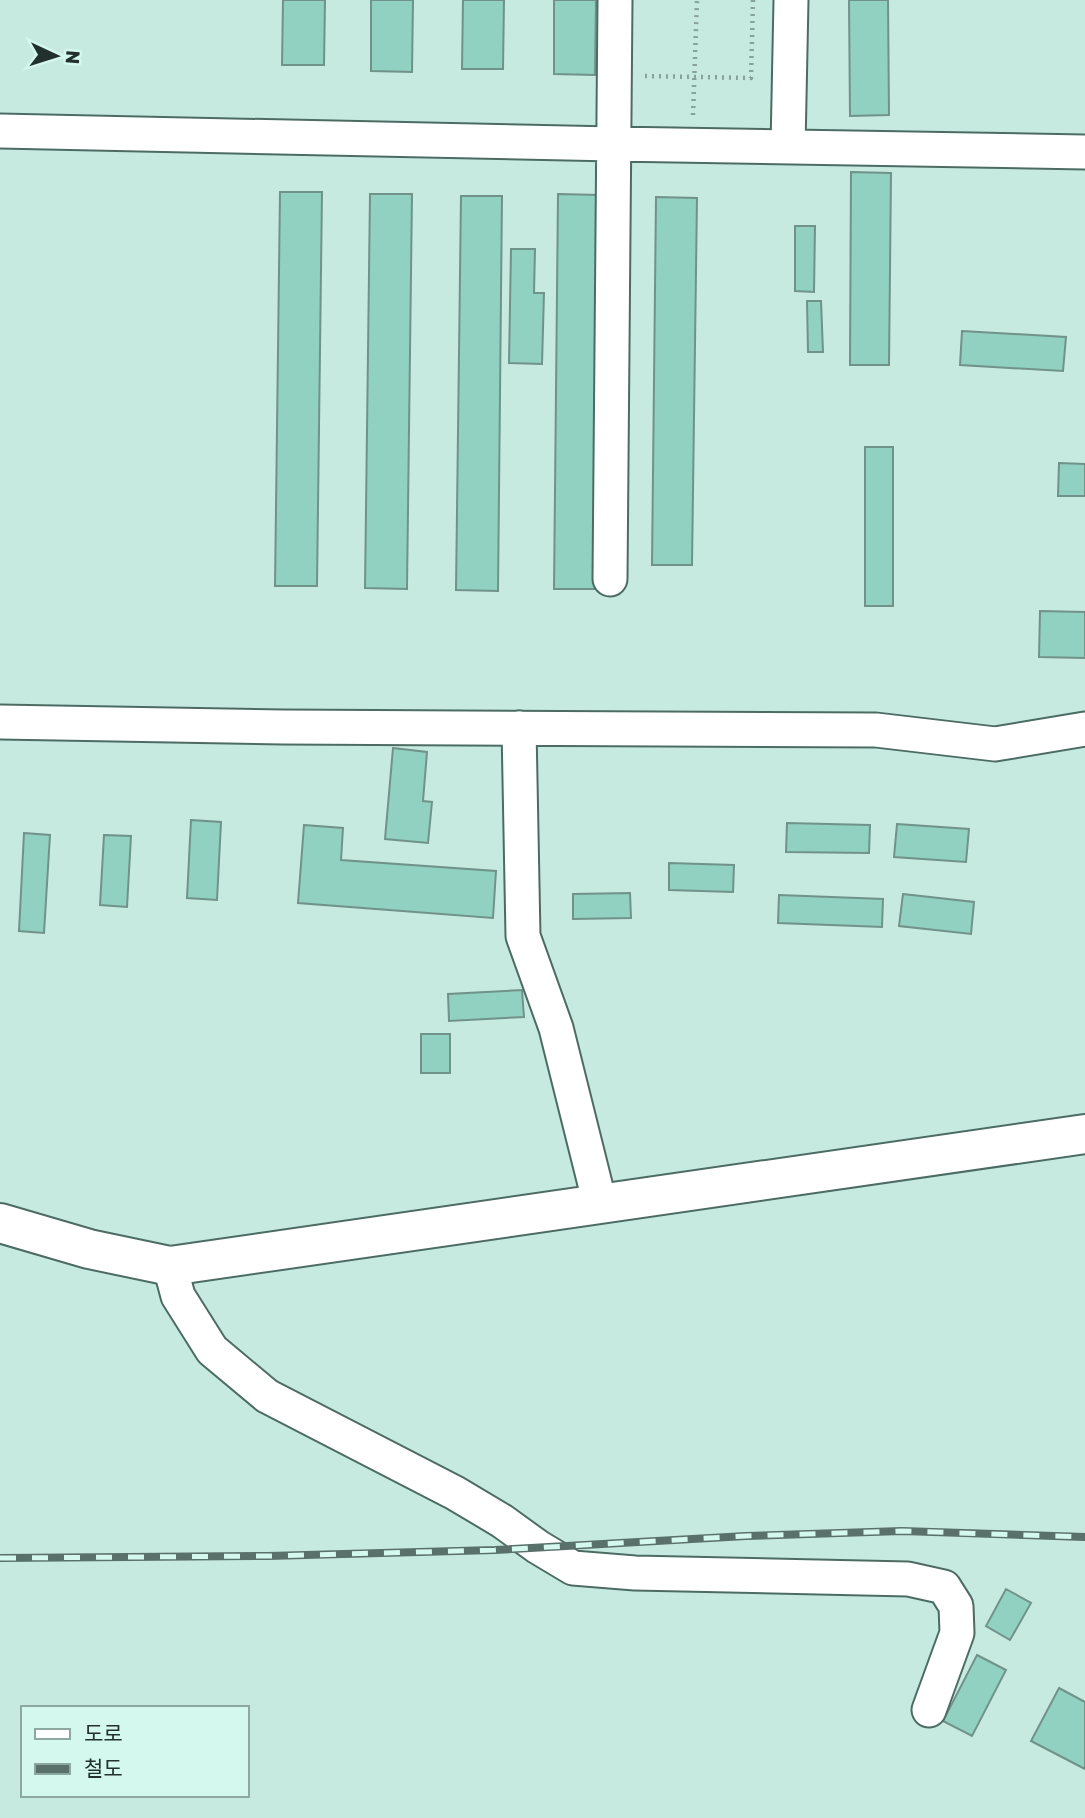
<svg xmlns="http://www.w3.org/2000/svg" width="1085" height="1818" viewBox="0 0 1085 1818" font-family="Rubik,'Noto Sans KR',sans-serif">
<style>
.building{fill:#90d1c1;stroke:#719289;stroke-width:2}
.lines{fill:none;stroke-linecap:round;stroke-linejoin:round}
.street-casing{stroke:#4c6c63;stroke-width:37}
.secondary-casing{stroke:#4c6c63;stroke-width:42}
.path{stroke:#87a29a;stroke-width:4.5;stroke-dasharray:2 5;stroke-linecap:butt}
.street{stroke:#fff;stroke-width:33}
.secondary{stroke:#fff;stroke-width:38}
.rail-casing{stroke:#5a706a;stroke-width:8}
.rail{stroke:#d4f7ee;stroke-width:5;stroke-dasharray:16;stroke-linecap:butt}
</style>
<rect width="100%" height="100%" fill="#c7eae0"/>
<!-- building -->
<path class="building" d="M 283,0 L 325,0 L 324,65 L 282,65 Z
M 371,0 L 413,0 L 412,72 L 371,71 Z
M 463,0 L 504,0 L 503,69 L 462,69 Z
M 554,0 L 596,0 L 595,75 L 554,74 Z
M 849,0 L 888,0 L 889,115 L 850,116 Z
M 851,172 L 891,173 L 889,365 L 850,365 Z
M 280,192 L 322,192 L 317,586 L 275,586 Z
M 370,194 L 412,194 L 407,589 L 365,588 Z
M 558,194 L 600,195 L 596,589 L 554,589 Z
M 461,196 L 502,196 L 498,591 L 456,590 Z
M 656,197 L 697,198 L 692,565 L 652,565 Z
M 795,226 L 815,226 L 814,292 L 795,291 Z
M 511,249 L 535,249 L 534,293 L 544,293 L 542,364 L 509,363 Z
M 807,301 L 821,301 L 823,352 L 808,352 Z
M 962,331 L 1066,337 L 1063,371 L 960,365 Z
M 865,447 L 893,447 L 893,606 L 865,606 Z
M 1059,463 L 1085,464 L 1085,496 L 1058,496 Z
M 1040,611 L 1085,612 L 1085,658 L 1039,657 Z
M 393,748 L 427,752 L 423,801 L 432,802 L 428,843 L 385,839 Z
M 191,820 L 221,822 L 217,900 L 187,898 Z
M 787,823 L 870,825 L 869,853 L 786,852 Z
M 897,824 L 969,829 L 966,862 L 894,857 Z
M 304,825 L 343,828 L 341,860 L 496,871 L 493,918 L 298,903 Z
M 24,833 L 50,835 L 44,933 L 19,931 Z
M 104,835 L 131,836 L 127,907 L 100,905 Z
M 669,863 L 734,865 L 733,892 L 669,890 Z
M 630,893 L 631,918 L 573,919 L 573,894 Z
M 903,894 L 974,902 L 971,934 L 899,926 Z
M 779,895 L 883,899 L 882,927 L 778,923 Z
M 522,990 L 524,1017 L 449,1021 L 448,994 Z
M 421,1034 L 450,1034 L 450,1073 L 421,1073 Z
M 1006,1589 L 1031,1603 L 1010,1640 L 986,1626 Z
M 977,1655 L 1006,1670 L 972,1736 L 943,1721 Z
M 1059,1688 L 1085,1702 L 1085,1769 L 1031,1741 Z"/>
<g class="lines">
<defs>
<path id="street" d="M 0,131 L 614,144 L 1085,152
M 788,147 L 791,0
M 610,579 L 615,0
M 0,722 L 283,727 L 876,730 L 995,744 L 1085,729
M 519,728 L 523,936 L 556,1028 L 600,1204
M 170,1266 L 178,1296 L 212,1350 L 267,1396 L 455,1493 L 502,1521 L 538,1547 L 573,1568 L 635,1573 L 908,1579 L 944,1587 L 956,1606 L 957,1633 L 929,1710"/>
<path id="secondary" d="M 0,1223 L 89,1249 L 170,1266 L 1085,1134"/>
</defs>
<!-- street casing -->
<use href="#street" class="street-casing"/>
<!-- secondary casing -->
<use href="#secondary" class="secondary-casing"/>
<!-- path -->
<path class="path" d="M 645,76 L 751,78 L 753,0
M 693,115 L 697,0"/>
<!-- street -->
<use href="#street" class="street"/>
<!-- secondary -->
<use href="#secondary" class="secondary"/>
<defs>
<path id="rail" d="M 0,1558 L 268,1556 L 495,1550 L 746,1536 L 902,1531 L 1085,1537"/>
</defs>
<!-- rail casing -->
<use href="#rail" class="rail-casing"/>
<!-- rail -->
<use href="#rail" class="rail"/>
</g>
<!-- legend -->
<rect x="21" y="1706" width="228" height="91" fill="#d4f7ee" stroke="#8da8a1" stroke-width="2"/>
<rect x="35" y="1729" width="35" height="10" fill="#ffffff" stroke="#8da8a1" stroke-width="2"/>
<text x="84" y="1741" font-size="21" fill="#23312e">도로</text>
<rect x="35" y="1764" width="35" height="10" fill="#5a706a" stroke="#8da8a1" stroke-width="2"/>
<text x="84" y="1776" font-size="21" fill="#23312e">철도</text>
<!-- north arrow -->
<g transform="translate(56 56) rotate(94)" stroke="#d4f7ee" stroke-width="5" paint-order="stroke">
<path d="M0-5L12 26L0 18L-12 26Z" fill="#23312e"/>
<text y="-10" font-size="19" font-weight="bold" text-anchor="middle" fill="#23312e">N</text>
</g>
</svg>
